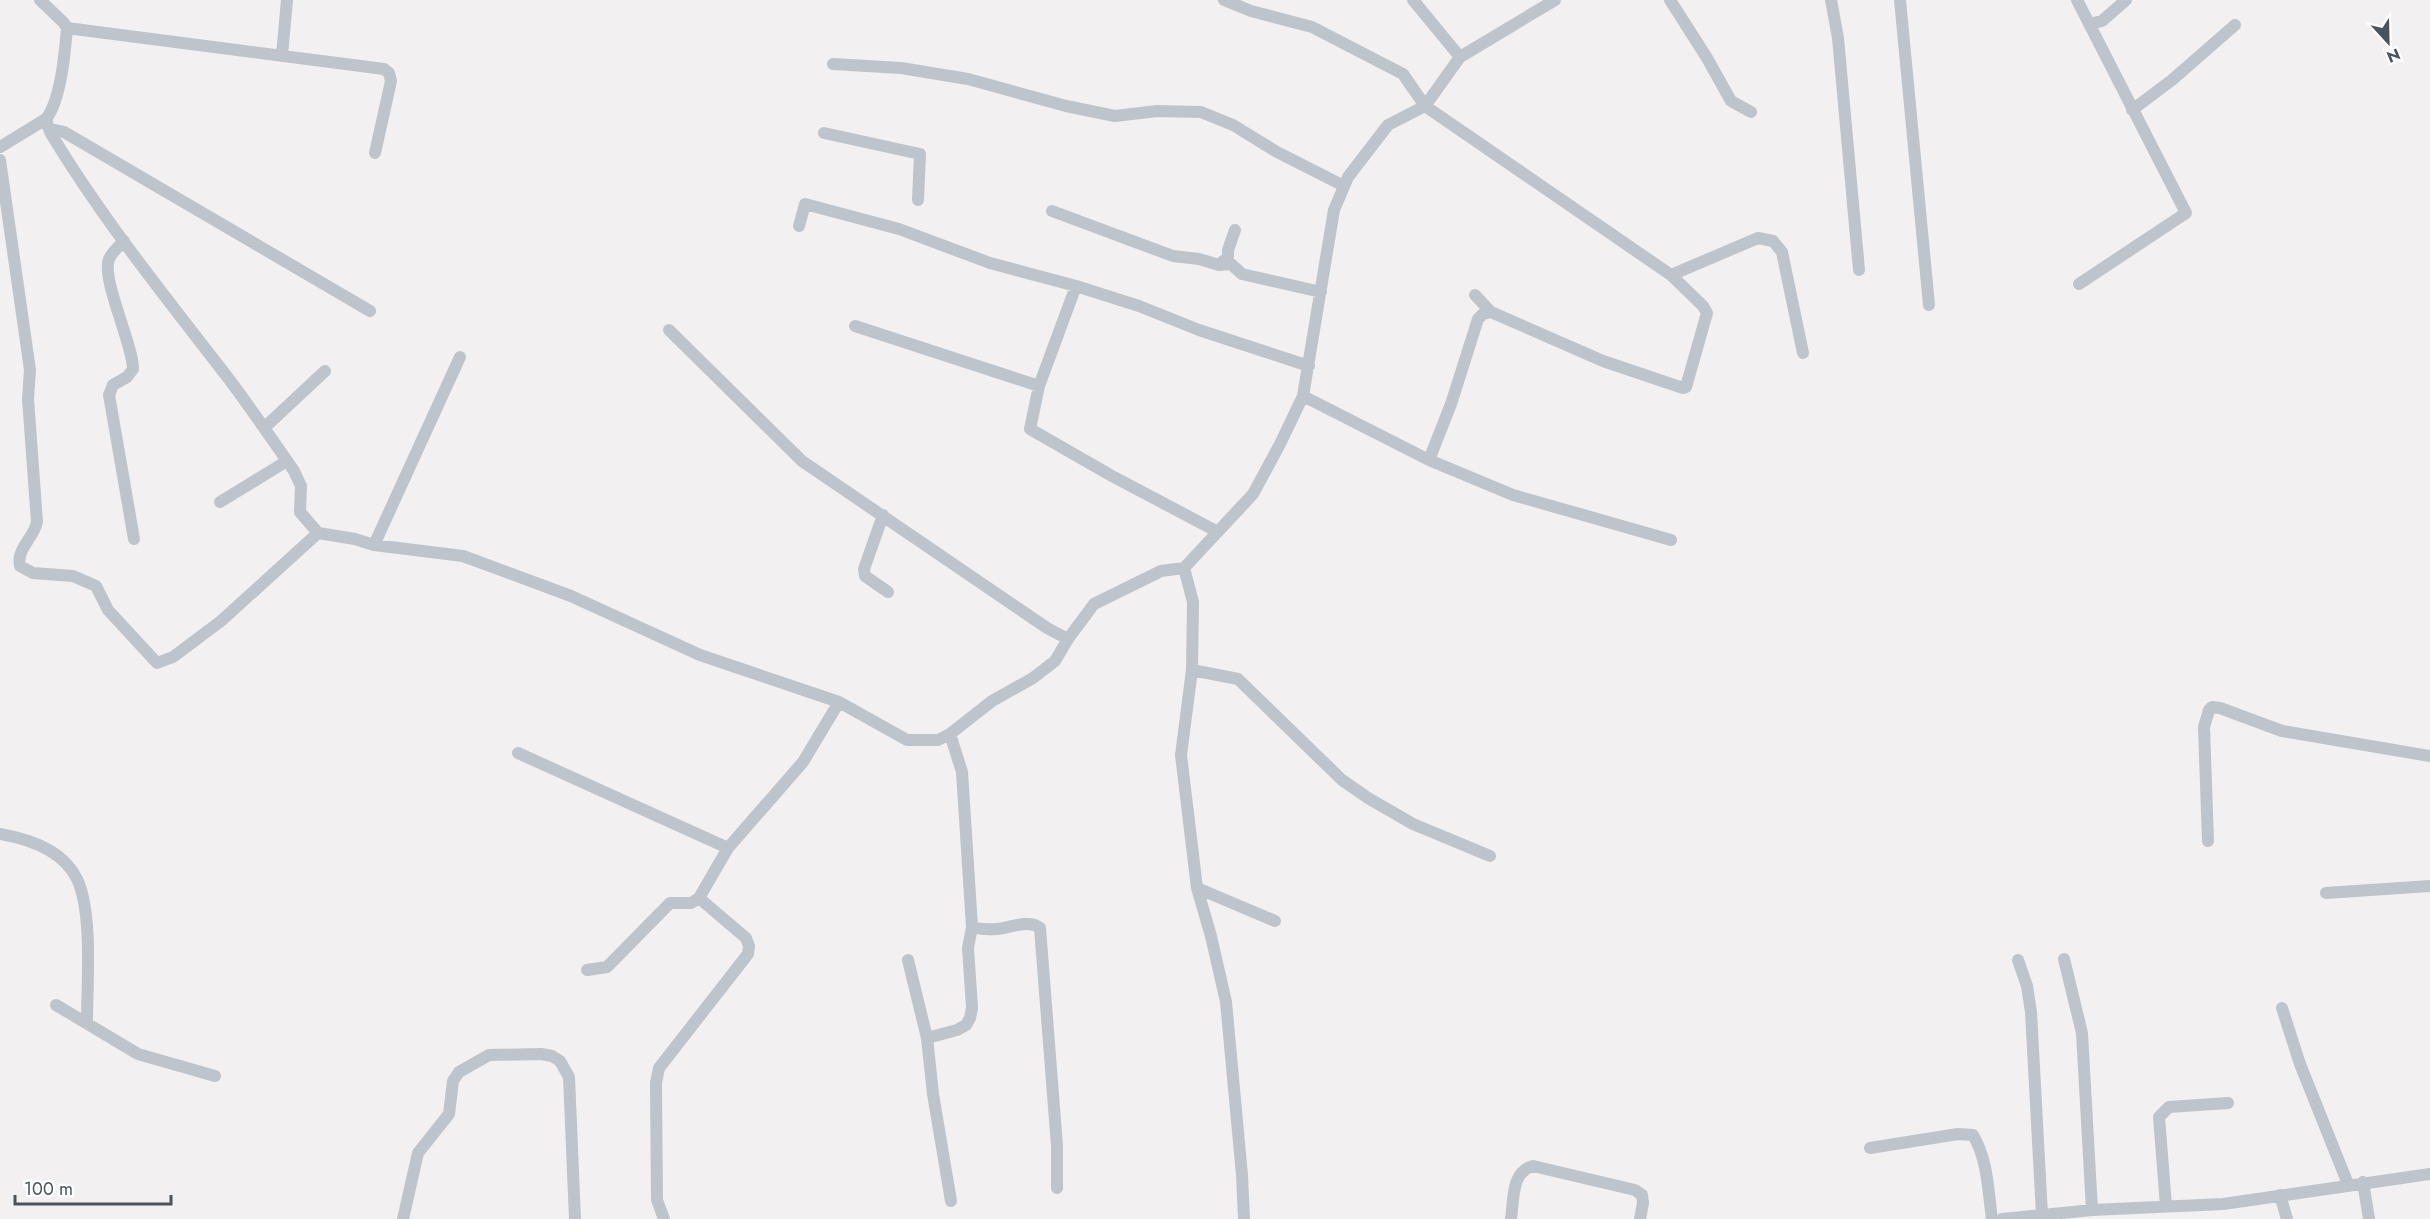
<svg xmlns="http://www.w3.org/2000/svg" width="2430" height="1219" viewBox="0 0 2430 1219" font-family="Jost,sans-serif">
<style>
.lines{fill:none;stroke-linecap:round;stroke-linejoin:round}
.minor{stroke:#bdc4cb;stroke-width:12}
</style>
<rect width="100%" height="100%" fill="#f2f0f0"/>
<g class="lines">
<!-- minor -->
<path class="minor" d="M 40,0 L 64,23 L 67,28 C 65,52 61,100 46,119 L 50,132 C 101,217 164,295 225,374 C 249,405 271,438 294,471 L 301,486 L 300,512 L 318,533 L 355,539 L 374,545 L 463,556 L 571,596 L 700,655 L 839,702 L 907,740 L 938,740 L 950,734 L 992,701 L 1033,678 L 1055,661 L 1068,639
M 1224,0 L 1251,11 L 1312,27 L 1403,74 L 1425,106 L 1671,275 L 1703,306 L 1707,313 L 1686,387 L 1683,388 L 1603,361 L 1491,312 L 1483,314 L 1478,319 L 1451,404 L 1429,460
M 1413,0 L 1460,57
M 1670,0 L 1707,58 L 1731,101 L 1751,112
M 1831,0 L 1838,38 L 1859,270
M 1900,0 L 1929,305
M 2077,0 L 2186,213 L 2079,284
M 2089,24 L 2102,21 L 2126,0
M 67,28 L 384,69 L 389,73 L 391,81 L 375,153
M 282,55 L 287,0
M 833,64 L 901,68 L 968,79 L 1066,106 L 1115,116 L 1157,111 L 1201,112 L 1233,125 L 1277,152 L 1344,186
M 2132,110 L 2172,80 L 2235,25
M 50,132 L 55,130 L 64,132 L 370,311
M 824,133 L 920,154 L 918,200
M 0,147 L 46,119
M 0,160 L 30,370 L 28,399 L 37,522 C 34,538 16,549 20,566 L 33,573 L 73,576 L 96,586 L 108,610 L 157,663 L 173,657 L 221,621 L 318,533
M 1052,211 L 1173,256 L 1199,259 L 1219,265
M 799,226 L 805,204 L 899,229 L 990,263 L 1076,286 L 1139,306 L 1199,330 L 1309,366
M 1235,230 L 1228,250 L 1228,257 L 1219,265 L 1231,264 L 1242,274 L 1321,292
M 124,241 C 119,246 112,252 109,259 C 101,279 133,344 133,369 L 127,377 L 113,385 L 109,395 L 134,539
M 1671,275 L 1758,238 L 1773,241 L 1782,252 L 1803,353
M 1076,286 L 1039,386 L 1030,429 L 1112,476 L 1218,532
M 1475,295 L 1491,312
M 855,326 L 1039,386
M 669,330 L 802,461 L 1047,628 L 1068,639 L 1094,604 L 1161,571 L 1184,568 L 1253,494 L 1280,444 L 1303,396 L 1334,210 L 1348,177 L 1388,125 L 1425,106 L 1460,57 L 1555,0
M 1303,396 L 1429,460 L 1513,495 L 1671,540
M 264,428 L 325,371
M 220,502 L 287,461
M 883,515 L 864,569 L 865,576 L 888,592
M 374,545 L 460,357
M 1184,568 L 1193,602 L 1192,670 L 1181,755 L 1197,888 L 1211,936 L 1226,1002 L 1242,1175 L 1244,1219
M 1192,670 L 1238,679 L 1342,780 L 1368,798 L 1413,824 L 1490,856
M 950,734 L 962,772 L 972,927 L 968,948 L 972,1008 L 970,1018 L 966,1025 L 957,1030 L 927,1038 L 933,1094 L 951,1201
M 518,753 L 728,848
M 0,834 C 29,839 63,850 77,879 C 93,913 87,983 87,1022
M 2208,841 L 2204,727 L 2209,710 L 2212,707 L 2220,708 L 2282,731 L 2430,756
M 1197,888 L 1275,921
M 2326,893 L 2430,886
M 972,927 C 980,929 988,930 997,929 C 1009,928 1029,919 1040,928 L 1057,1146 L 1057,1188
M 2064,959 L 2082,1033 L 2092,1210
M 908,960 L 927,1038
M 2018,960 L 2027,986 L 2031,1012 L 2042,1215
M 587,970 L 607,967 L 670,903 L 691,903 L 699,898
M 56,1005 L 138,1054 L 215,1076
M 2282,1008 L 2300,1064 L 2348,1184
M 1870,1148 L 1958,1134 L 1973,1135 C 1988,1160 1988,1191 1992,1219
M 2363,1182 L 2369,1219
M 2280,1195 L 2287,1219
M 2166,1206 L 2159,1117 L 2169,1107 L 2228,1103
M 403,1219 L 418,1153 L 449,1114 L 453,1081 L 459,1072 L 489,1055 L 541,1054 L 552,1056 L 560,1061 L 569,1077 L 575,1219
M 664,1219 L 657,1200 L 656,1083 L 659,1068 L 748,954 L 749,946 L 746,938 L 699,898 L 728,848 L 803,762 L 839,702
M 1511,1219 C 1514,1199 1511,1172 1533,1166 L 1635,1190 L 1642,1195 L 1643,1203 L 1640,1219
M 2002,1219 L 2092,1210 L 2223,1204 L 2430,1174"/>
</g>
<!-- north arrow -->
<g transform="translate(2388 42) rotate(158)" stroke="#ffffff" stroke-width="4.5" paint-order="stroke">
<path d="M0-4.5L10 22L0 15L-10 22Z" fill="#4a535c"/>
<text y="-9" font-size="16" font-weight="bold" text-anchor="middle" fill="#4a535c">N</text>
</g>
<!-- scale -->
<path d="M15 1195v9h156v-9" fill="none" stroke="#4a535c" stroke-width="3"/>
<text x="24" y="1195" font-size="18" fill="#4a535c" stroke="#ffffff" stroke-width="4.5" paint-order="stroke">100 m</text>
</svg>
